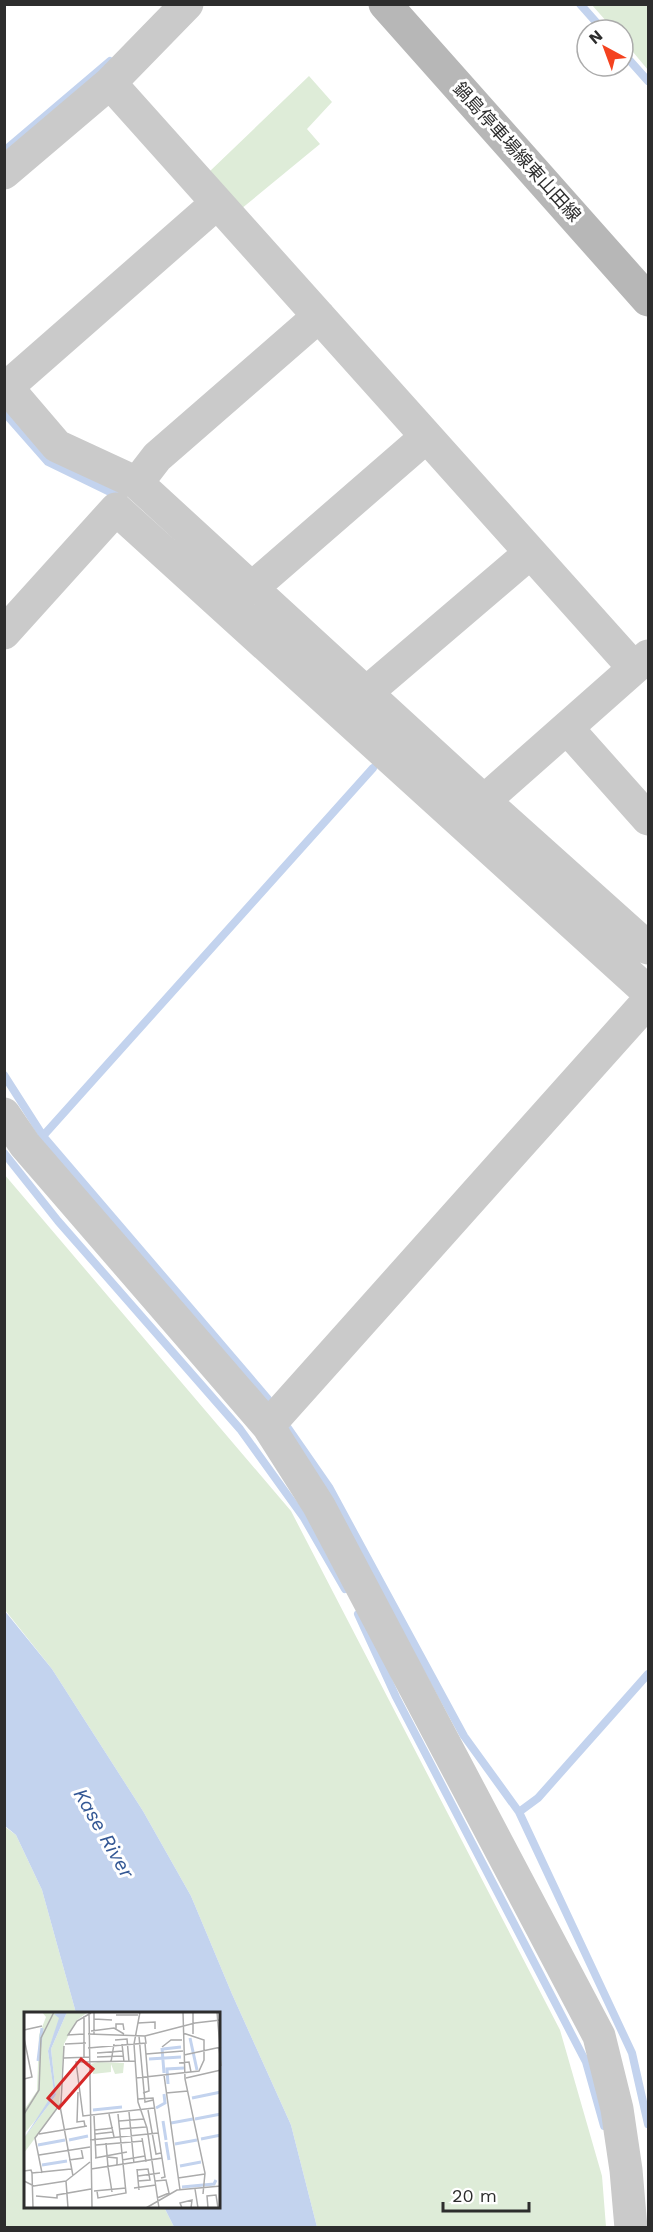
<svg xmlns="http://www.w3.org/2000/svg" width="653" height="2232" viewBox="0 0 653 2232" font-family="'Work Sans','Noto Sans JP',sans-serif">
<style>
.green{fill:#deecd8}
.water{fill:#c3d3ee}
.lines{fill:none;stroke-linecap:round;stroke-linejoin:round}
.stream{stroke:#c3d3ee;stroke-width:8}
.street{stroke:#cacaca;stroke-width:33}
.secondary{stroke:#b7b7b7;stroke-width:33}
.labels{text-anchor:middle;stroke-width:6;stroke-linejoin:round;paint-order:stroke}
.street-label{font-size:18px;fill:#2d2d2d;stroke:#fff}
.water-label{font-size:20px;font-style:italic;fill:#345895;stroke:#fff}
.inset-river{fill:none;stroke:#c3d3ee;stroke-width:3}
.inset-road{fill:none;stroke:#ababab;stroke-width:1.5}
.view{fill:#d62828;fill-opacity:0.15;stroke:#d62828;stroke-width:3}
.inset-edge{fill:none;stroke:#2d2d2d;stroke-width:3}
</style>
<rect width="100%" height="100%" fill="#fff"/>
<!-- green -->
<path class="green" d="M 592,5 L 648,5 L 648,70 L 623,40 L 623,30 L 614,30 Z
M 309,76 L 332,102 L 307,129 L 320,144 L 241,209 L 209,172 Z
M 4,1174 L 291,1511 L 560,2030 L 602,2176 L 606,2227 L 317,2227 L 291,2125 L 232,1994 L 191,1896 L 143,1811 L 52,1669 L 5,1610 Z
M 4,1826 L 16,1835 L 42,1890 L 76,2013 L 26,2013 L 26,2206 L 164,2207 L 174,2227 L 5,2227 Z"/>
<!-- water -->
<path class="water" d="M 4,1610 L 52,1669 L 143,1811 L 191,1896 L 232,1994 L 291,2125 L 317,2227 L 174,2227 L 164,2207 L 219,2206 L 219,2013 L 76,2013 L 42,1890 L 16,1835 L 5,1826 Z"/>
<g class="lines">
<!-- stream -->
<path class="stream" d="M 580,4 L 603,30
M 623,53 L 648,81
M 4,151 L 110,61
M 4,412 L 48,462 L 120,497
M 4,1075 L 43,1136 L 268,1399
M 43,1136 L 373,768
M 4,1153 L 58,1221 L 240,1429 L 304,1518 L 345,1589
M 288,1428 L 329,1487 L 464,1736 L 519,1812 L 632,2053 L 648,2124
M 358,1614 L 396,1697 L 586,2062 L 604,2126
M 519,1812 L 538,1798 L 648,1674"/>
<!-- street -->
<path class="street" d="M 110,83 L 634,668
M 4,173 L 110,83 L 187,4
M 4,384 L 57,446 L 137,483 L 484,801 L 648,948
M 7,387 L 217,203
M 137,483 L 157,457 L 319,316
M 252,588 L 426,437
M 4,633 L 116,509 L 648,992
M 366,693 L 530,553
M 567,728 L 648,819
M 484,801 L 648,656
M 4,1114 L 25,1145 L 268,1426 L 319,1506 L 599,2036 L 617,2109 L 626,2170 L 631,2228
M 268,1426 L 648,1001"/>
<!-- secondary -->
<path class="secondary" d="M 385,4 L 648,300"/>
</g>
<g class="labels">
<!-- street labels -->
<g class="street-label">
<text transform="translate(517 152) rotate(48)" y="6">鍋島停車場線東山田線</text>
</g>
<!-- water labels -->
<g class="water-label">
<text transform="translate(104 1833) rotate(60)" y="7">Kase River</text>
</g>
</g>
<!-- overview -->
<g transform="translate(24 2012)">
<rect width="196" height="196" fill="#fff"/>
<path d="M 18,0 L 38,0 L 24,39 L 30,79 L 27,90 L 0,122 L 0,98 L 13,79 L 15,23 L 22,5 ZM 43,0 L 64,0 L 53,8 L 40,32 L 35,94 L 0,141 L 0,126 L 32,83 L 27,37 ZM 74,50 L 100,51 L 99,61 L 91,62 L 87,52 L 87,60 L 69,62 L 67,52 Z" fill="#deecd8"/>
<path d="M 38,0 L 43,0 L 27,37 L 32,83 L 0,126 L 30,80 L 24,39 L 35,6 L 30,2 Z" fill="#c3d3ee"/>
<path class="inset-river" d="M 166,26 L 173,58M 138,36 L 140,61M 139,37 L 157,35M 125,47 L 157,45M 14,49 L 18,16M 144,72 L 143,57 L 160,56M 168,86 L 197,80M 132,96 L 141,91 L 140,82M 69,98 L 98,95M 171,107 L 197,102M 139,109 L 142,128M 147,111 L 169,107M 177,127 L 197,123M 45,128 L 64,124M 142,130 L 145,148M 151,132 L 173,128M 14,133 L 41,128M 18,153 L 43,149M 156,154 L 177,150M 158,175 L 190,172 L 192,168"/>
<path class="inset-road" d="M 65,0 L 68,196M 70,0 L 70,23M 116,0 L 110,32 L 114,90 L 123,116 L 135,196M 159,0 L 161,67 L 181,161 L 179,182M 193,0 L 196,35M 92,3 L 114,3M 70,7 L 88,8M 114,11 L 131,10 L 131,17M 92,17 L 92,12 L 99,12 L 100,18M 0,18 L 18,14M 67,19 L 90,16 L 100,22M 60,22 L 44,23 L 53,9 L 67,1M 64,22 L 121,24 L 171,11 L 197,8M 169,22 L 169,0M 115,24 L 121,90 L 129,88M 0,26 L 8,65 L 0,67M 91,28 L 103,27 L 105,50M 41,32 L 62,31M 98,32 L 100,50M 138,35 L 147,28 L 158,28M 195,35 L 197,54M 64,36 L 122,31 L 121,24M 73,41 L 99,39M 122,42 L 159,39M 160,43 L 197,35M 60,45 L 60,4M 73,45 L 99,44M 40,46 L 66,45M 111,49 L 52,50 L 59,104 L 130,96M 87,50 L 90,32M 155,51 L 165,50 L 167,60M 140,63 L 156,178M 112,66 L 175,59 L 180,48 L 180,28 L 159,21M 162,66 L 197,58M 54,80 L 53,110 L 60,109 L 61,114M 119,81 L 125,79 L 121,31M 142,81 L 164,79M 36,94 L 49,164M 124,98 L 132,142 L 137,141M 105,100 L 110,152M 0,102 L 15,78 L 17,26 L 30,0M 85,102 L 90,125M 70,104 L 72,146M 95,109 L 120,107M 95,117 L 122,115M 71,118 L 89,116M 15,122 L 63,114M 71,122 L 89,120M 118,126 L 122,150M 66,128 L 134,121M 82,131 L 84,155M 72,133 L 119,129M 15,143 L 66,135M 83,145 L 93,146 L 93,154M 71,146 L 103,140M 45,148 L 59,146 L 57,136M 98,148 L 121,144M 84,155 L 88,180M 67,157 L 138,146 L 129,86 L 114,87M 113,157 L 115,178M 113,158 L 124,157 L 126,168 L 114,169M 0,159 L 7,158 L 8,161 L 9,196M 8,161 L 47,157M 18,161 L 11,126 L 37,91 L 40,34M 114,164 L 136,161M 137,166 L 141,165 L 138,146M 154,166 L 181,162M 0,169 L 10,174 L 42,169M 131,169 L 142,168 L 145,181 L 133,186M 110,176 L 132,173M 171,177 L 174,196M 70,179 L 102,176M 73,179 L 74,186 L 102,181 L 94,102M 12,184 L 33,186 L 33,183 L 67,177M 44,196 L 42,169 L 66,150M 122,196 L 153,178 L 197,174M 158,196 L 156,191 L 168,188 L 167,196M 184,196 L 183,184 L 192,183 L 194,196"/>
<path class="view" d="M 57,47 L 69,57 L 35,96 L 24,86 Z"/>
<rect width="196" height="196" class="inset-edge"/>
</g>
<!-- border -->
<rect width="653" height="2232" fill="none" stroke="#2d2d2d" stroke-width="12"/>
<!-- north arrow -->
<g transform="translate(605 48) rotate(319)"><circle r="28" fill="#ffffff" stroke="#ababab" stroke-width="1.5"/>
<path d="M0-4.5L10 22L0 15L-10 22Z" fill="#f4421f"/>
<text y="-9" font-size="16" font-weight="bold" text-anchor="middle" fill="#2d2d2d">N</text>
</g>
<!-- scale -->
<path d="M443 2202v9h86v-9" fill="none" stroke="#2d2d2d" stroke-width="3"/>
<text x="452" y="2202" font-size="18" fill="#2d2d2d" stroke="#ffffff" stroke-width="4.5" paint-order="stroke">20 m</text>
</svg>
